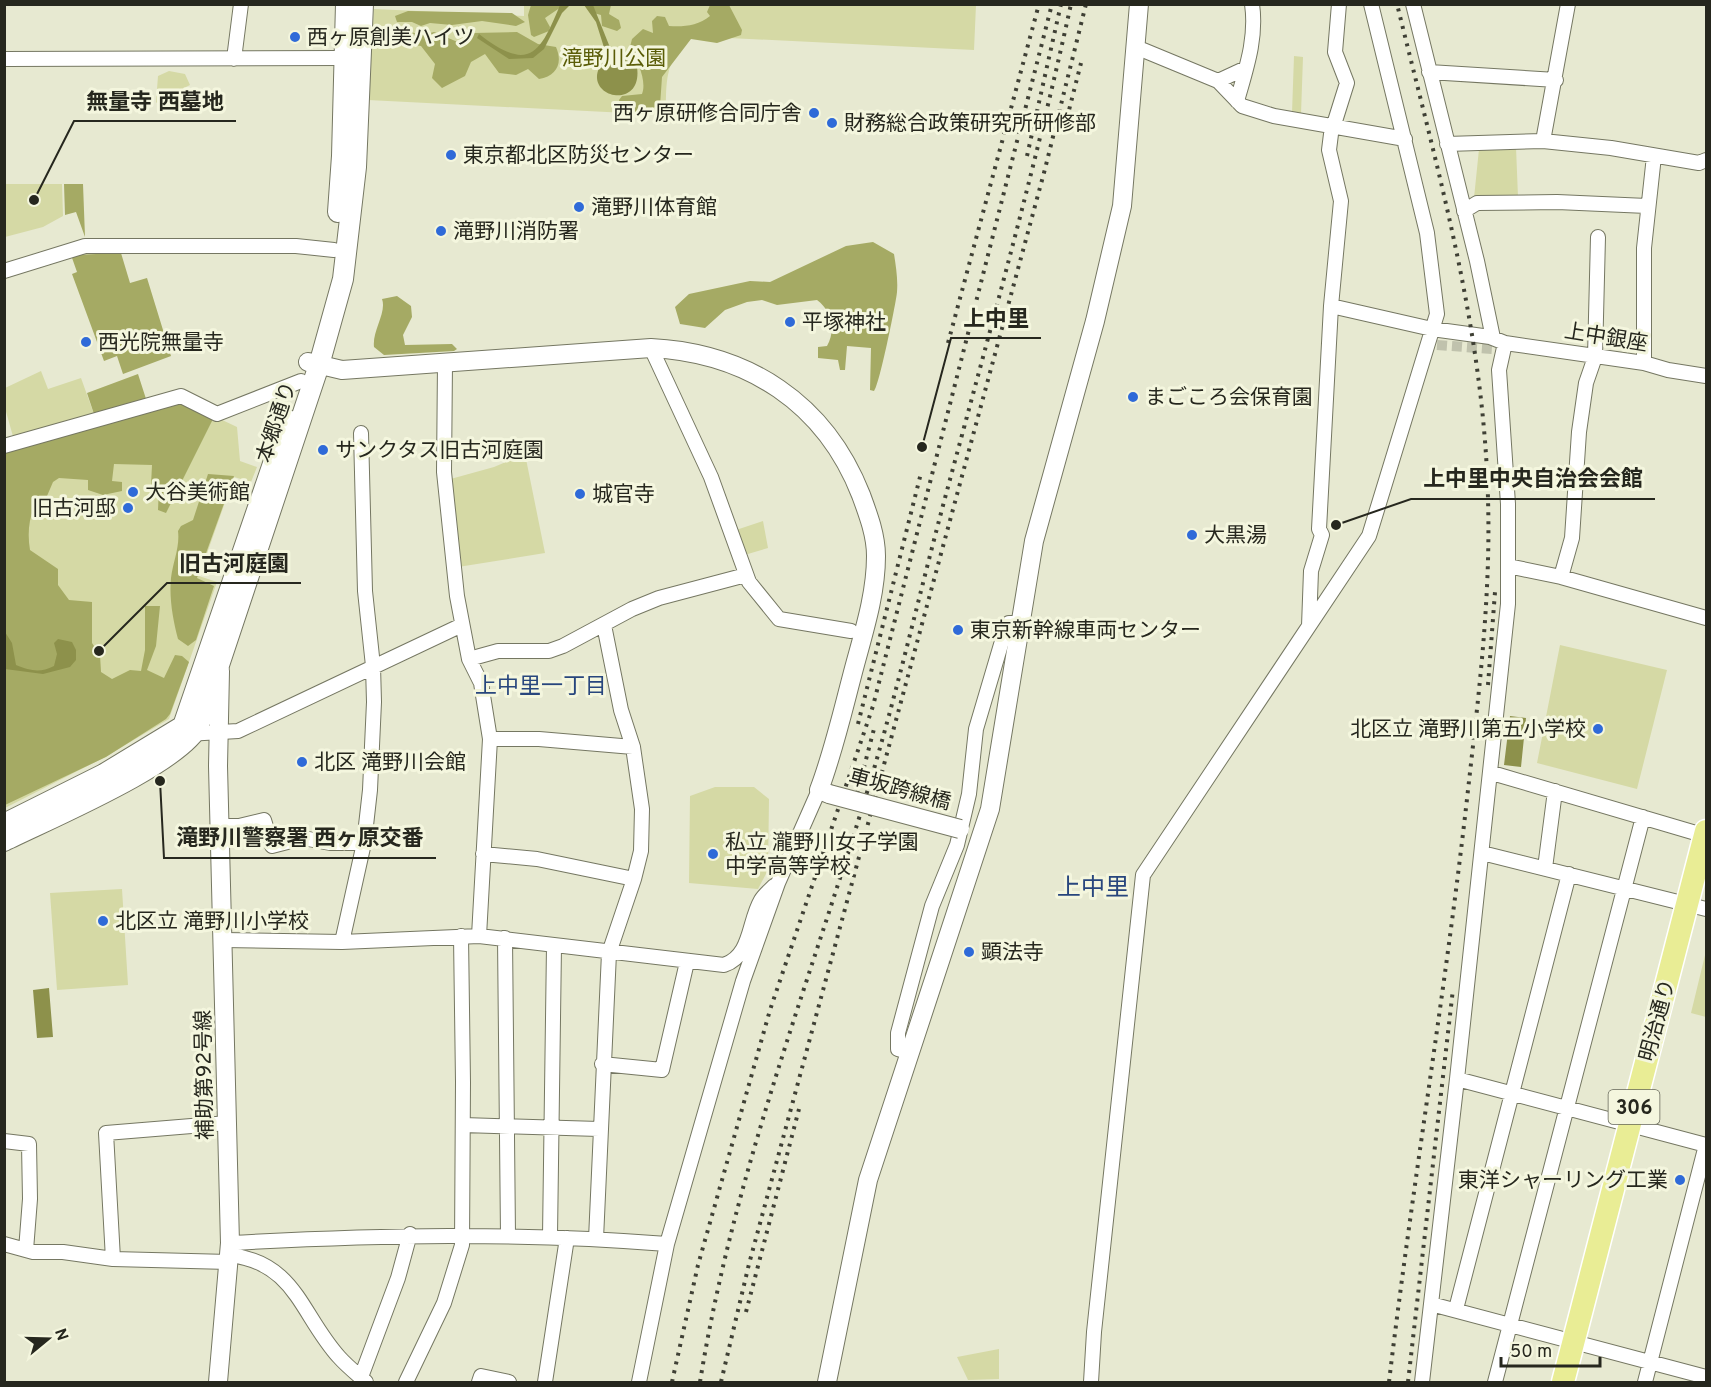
<svg xmlns="http://www.w3.org/2000/svg" width="1711" height="1387" font-family="Overpass,'Noto Sans JP',sans-serif">
<style>
.green{fill:#d5d9a5}
.forest{fill:#a5aa64}
.water{fill:#8d914b}
.lines{fill:none;stroke-linecap:round;stroke-linejoin:round}
.pedestrian-tunnel{stroke:#c0c2ad;stroke-width:10;stroke-dasharray:10 5;stroke-linecap:butt}
.minor-casing{stroke:#757762;stroke-width:16}
.tertiary-casing{stroke:#757762;stroke-width:20}
.secondary-casing{stroke:#757762;stroke-width:22}
.primary-casing{stroke:#fff;stroke-width:25}
.minor{stroke:#fff;stroke-width:14}
.tertiary{stroke:#fff;stroke-width:18}
.secondary{stroke:#fff;stroke-width:20}
.primary{stroke:#e9ed95;stroke-width:22}
.rail{stroke:#3f4035;stroke-width:4;stroke-dasharray:3 6;stroke-linecap:butt}
.tertiary-bridge-casing{stroke:#757762;stroke-width:20;stroke-linecap:butt}
.tertiary-bridge{stroke:#fff;stroke-width:18}
.poi-dot{fill:#2f6ad8;stroke:#f4f6de;stroke-width:2}
.labels{text-anchor:middle;stroke-width:6;stroke-linejoin:round;paint-order:stroke}
.shield{fill:#f4f6de;stroke:#646558;stroke-width:1.5}
.shield-label{font-size:20px;font-weight:bold;fill:#26271e}
.poi-label{font-size:21px;fill:#26271e;stroke:#f4f6de;text-anchor:start}
.park-label{font-size:21px;fill:#5a5c07;stroke:#f4f6de}
.street-label{font-size:21px;fill:#26271e;stroke:#f4f6de}
.neighbourhood-label{font-size:22px;fill:#28467d;stroke:#f4f6de}
.quarter-label{font-size:24px;fill:#28467d;stroke:#f4f6de}
.leader{fill:none;stroke:#26271e;stroke-width:2}
.callout-dot{fill:#26271e;stroke:#f4f6de;stroke-width:2}
.callout-label{font-size:22px;text-anchor:middle;font-weight:bold;fill:#26271e;stroke:#f4f6de;stroke-width:6;stroke-linejoin:round;paint-order:stroke}
</style>
<rect width="100%" height="100%" fill="#e7e9d1"/>
<path class="green" d="M524 4 976 5 974 50 689 36C665 63 666 81 666 115L368 100 374 9 524 16Z
M1294 56 1303 57 1301 114 1292 113Z
M169 71 185 74 190 85 186 87 182 97 185 104 183 107 165 112 156 102 158 76Z
M1516 147 1518 197 1474 198 1479 149Z
M5 184H62L63 216 43 227 5 237Z
M41 371 48 389 81 378 95 417 14 440 5 408V388Z
M180 400 237 427 240 461 257 467 251 482 234 477 199 576 217 582 169 719 105 757 5 808V451Z
M525 454 545 553 458 567 447 480 494 467Z
M763 521 768 548 741 556 733 531Z
M1560 645 1667 670 1637 789 1537 763Z
M715 787H754L769 799 768 870 758 889 689 883 690 796Z
M122 889 128 985 57 990 50 893Z
M1706 951V1017L1691 1013Z
M999 1349V1379L968 1380 957 1357Z"/>
<path class="forest" d="M586 4 611 5 609 14 619 20 621 28 617 31 602 26 601 15 590 12Z
M531 5H564L545 18 550 27 549 31 534 37 531 35 528 15Z
M710 5H729L742 30 741 35 717 43 691 39 662 77 660 106 627 114 621 108 619 100 622 96 642 94C647 82 638 59 629 51L632 39 643 29 653 33 652 21 657 16 665 17 669 26C683 27 698 26 710 16L707 12Z
M408 11 512 13 525 22 516 26 482 21 452 25 430 23 421 26 412 22H397L395 16Z
M395 28 422 35 434 32 460 43 473 33 517 32 538 44 556 47C563 63 557 76 539 79L528 69 516 75 499 73 485 54 471 62 465 76 442 88 432 78 435 64 421 46 414 45 407 35 393 37 387 33 386 29Z
M64 184H83L85 237 76 212 65 215Z
M873 242 894 254C896 267 898 279 897 292 896 303 879 387 874 391L870 390 871 348 847 346 845 370H840L838 360 818 358V347L827 346C836 330 832 311 817 300L777 305 762 300 747 302 725 310 705 328 680 324 675 307 689 294 750 281 770 282 846 246Z
M121 253 130 283 147 278 171 356 123 374 117 356 104 361 72 274 77 272 71 255Z
M397 296 411 306 412 317 403 335 405 345 452 344 457 349 454 351 384 355 374 347C372 331 387 312 382 299Z
M138 374 147 402 95 417 87 393Z
M180 401 213 419 166 513 158 510 159 486 151 485 152 465 114 464 112 481 122 482V491L103 495 88 490V480L59 478 53 482 47 496 38 499C29 515 27 532 30 550L58 569V585L69 600 92 602V643L100 655 101 672 112 679 130 670 141 671 145 650V606H160L156 646 147 670 164 678 175 655 182 656 189 662 170 714 166 719 106 757 5 805V449Z
M208 474 234 476 197 578 214 586 196 640 188 646 178 639C173 620 169 598 171 578 173 562 180 547 178 531L181 526 193 520Z"/>
<path class="water" d="M560 5H570L562 13 544 49 533 58 509 59 477 38 479 34C529 73 540 54 560 5Z
M584 5H593L613 55H623L637 67C644 116 571 94 607 57L596 22Z
M5 632 12 643 16 665C31 671 40 673 54 666L57 654 54 643 58 639 72 642 76 650V660L70 667 43 674 5 669Z
M1510 716 1526 718 1521 767 1504 765Z
M49 988 53 1037 37 1038 33 990Z"/>
<g class="lines">
<path class="pedestrian-tunnel" d="M1437 345 1492 349"/>
<defs>
<path id="minor" d="M1413 4 1477 261 1493 338
M1135 49 1143 50 1218 81 1242 106 1274 116 1405 139
M4 59 343 58
M234 59 241 4
M1429 72 1556 80
M1218 81 1246 68
M1237 101C1246 69 1257 38 1252 4
M1543 141 1568 4
M1447 144 1543 141 1611 148 1699 163 1706 160
M1464 211 1477 203 1557 202 1647 206
M4 271 85 246H296L334 250
M1331 306 1432 329 1490 337 1505 343 1644 363 1668 370 1706 376
M651 348 711 477 749 582 779 619 851 631
M445 363 444 472 457 596 469 659 481 683 490 739 479 936
M1644 363V248L1654 156
M4 446 181 396 217 414 301 381
M1508 566 1561 577 1706 618
M1561 577 1572 538 1579 432 1586 383 1595 357 1598 237
M1309 626 1311 571 1322 535 1319 529 1331 306 1341 201 1329 150 1331 134 1347 83 1335 52 1339 4
M469 659 498 651H549L563 646 632 609 659 598 746 575
M187 734 238 731 462 625
M490 739H539L633 747
M1492 773 1706 836
M220 826H239L264 820 272 846 303 838 330 843H364
M1482 853 1706 909
M483 854 537 859 634 879
M1545 868 1555 791
M505 938 508 1235
M223 940 342 942 479 936 724 965C752 955 748 922 761 900 764 895 770 890 774 886
M342 942 364 843 370 790 374 702 373 666 365 591 361 433
M908 1052 898 1049V1033L932 906 957 845 969 794 976 729 1005 631 1009 623H1022
M602 1064 662 1070 687 962
M1457 1079 1508 604V504L1499 370 1505 343
M463 1125 599 1129
M4 1141 29 1144 30 1199 26 1250
M1706 1145 1457 1079 1431 1304 1706 1377
M550 1236 554 946
M596 1239 609 953 634 879 641 851 642 809 633 747 621 710 604 625
M230 1243C378 1235 520 1232 667 1244
M4 1244 33 1252H63L113 1259 229 1262
M230 1255C296 1263 301 1315 339 1357 347 1366 357 1374 366 1382
M113 1259 106 1133 228 1123
M1456 1309 1569 874
M361 1377 398 1278 410 1234
M406 1382 444 1303 462 1245 463 1082 461 936
M479 1382 481 1376 509 1382
M545 1382 567 1238
M639 1382 667 1244 743 981 778 883 819 790
M1091 1382 1094 1332 1143 875 1369 536 1437 314 1427 233 1371 4
M1422 1382 1431 1304
M1495 1382 1643 817
M1645 1382 1706 1145"/>
<path id="tertiary" d="M308 362 342 370 651 348C748 353 825 403 861 495 868 514 876 535 876 556 876 597 862 637 852 676 842 714 833 753 819 790L829 794
M218 1382 230 1243 218 766 220 671
M827 1382 868 1180 990 809 1034 541 1095 321 1122 206 1139 4
M1705 1382 1706 1379"/>
<path id="secondary" d="M338 212 342 156 346 4
M4 824 104 774 183 726 288 420
M4 841C46 820 182 763 199 725L319 365 343 279 356 167 363 4"/>
<path id="primary" d="M1563 1382 1706 831"/>
</defs>
<use href="#minor" class="minor-casing"/>
<use href="#tertiary" class="tertiary-casing"/>
<use href="#secondary" class="secondary-casing"/>
<use href="#primary" class="primary-casing"/>
<use href="#minor" class="minor"/>
<use href="#tertiary" class="tertiary"/>
<use href="#secondary" class="secondary"/>
<use href="#primary" class="primary"/>
<path class="rail" d="M1067 118 1081 63
M1027 156 1061 4
M948 343 1039 4
M1488 685 1495 592
M858 724 921 473
M857 794 875 725
M746 1312 799 1109
M672 1382 698 1265 770 1010 873 706 1052 4
M700 1382C733 1177 808 987 868 789 897 693 919 595 945 498 989 334 1035 170 1071 4
M721 1382 749 1264 1045 169 1086 4
M1389 1382C1412 1188 1445 994 1467 799 1478 700 1491 600 1488 499 1484 330 1437 168 1397 4
M1408 1382 1453 989"/>
<defs>
<path id="tertiary-bridge" d="M829 794 960 829"/>
</defs>
<use href="#tertiary-bridge" class="tertiary-bridge-casing"/>
<use href="#tertiary-bridge" class="tertiary-bridge"/>
</g>
<g class="poi-dot">
<circle cx="295" cy="37" r="6"/>
<circle cx="814" cy="113" r="6"/>
<circle cx="832" cy="123" r="6"/>
<circle cx="451" cy="155" r="6"/>
<circle cx="579" cy="207" r="6"/>
<circle cx="441" cy="231" r="6"/>
<circle cx="790" cy="322" r="6"/>
<circle cx="86" cy="342" r="6"/>
<circle cx="1133" cy="397" r="6"/>
<circle cx="323" cy="450" r="6"/>
<circle cx="133" cy="492" r="6"/>
<circle cx="580" cy="494" r="6"/>
<circle cx="128" cy="508" r="6"/>
<circle cx="1192" cy="535" r="6"/>
<circle cx="958" cy="630" r="6"/>
<circle cx="1598" cy="729" r="6"/>
<circle cx="302" cy="762" r="6"/>
<circle cx="713" cy="854" r="6"/>
<circle cx="103" cy="921" r="6"/>
<circle cx="969" cy="952" r="6"/>
<circle cx="1680" cy="1180" r="6"/>
</g>
<g class="labels">
<rect class="shield" x="1608.5" y="1090" width="51" height="34" rx="4.5"/>
<g class="shield-label">
<text x="1634" y="1114">306</text>
</g>
<g class="poi-label">
<text x="307" y="44">西ヶ原創美ハイツ</text>
<text x="802" y="120" text-anchor="end">西ヶ原研修合同庁舎</text>
<text x="844" y="130">財務総合政策研究所研修部</text>
<text x="463" y="162">東京都北区防災センター</text>
<text x="591" y="214">滝野川体育館</text>
<text x="453" y="238">滝野川消防署</text>
<text x="802" y="329">平塚神社</text>
<text x="98" y="349">西光院無量寺</text>
<text x="1145" y="404">まごころ会保育園</text>
<text x="335" y="457">サンクタス旧古河庭園</text>
<text x="145" y="499">大谷美術館</text>
<text x="592" y="501">城官寺</text>
<text x="116" y="515" text-anchor="end">旧古河邸</text>
<text x="1204" y="542">大黒湯</text>
<text x="970" y="637">東京新幹線車両センター</text>
<text x="1586" y="736" text-anchor="end">北区立 滝野川第五小学校</text>
<text x="314" y="769">北区 滝野川会館</text>
<text x="725" y="849">私立 瀧野川女子学園<tspan x="725" dy="24">中学高等学校</tspan></text>
<text x="115" y="928">北区立 滝野川小学校</text>
<text x="981" y="959">顕法寺</text>
<text x="1668" y="1187" text-anchor="end">東洋シャーリング工業</text>
</g>
<g class="park-label">
<text x="614" y="65">滝野川公園</text>
</g>
<g class="street-label">
<text transform="translate(1606 337) rotate(9)" y="7">上中銀座</text>
<text transform="translate(276 422) rotate(-72)" y="7">本郷通り</text>
<text transform="translate(900 789) rotate(15)" y="7">車坂跨線橋</text>
<text transform="translate(1657 1020) rotate(-75)" y="7">明治通り</text>
<text transform="translate(204 1075) rotate(-91)" y="7">補助第92号線</text>
</g>
<g class="neighbourhood-label">
<text x="541" y="693">上中里一丁目</text>
</g>
<g class="quarter-label">
<text x="1093" y="895">上中里</text>
</g>
</g>
<path class="leader" d="M34 200L74 121H236M922 447L951 338H1041M1336 525L1411 499H1655M99 651L167 583H301M160 781L164 858H436"/>
<g class="callout-dot">
<circle cx="34" cy="200" r="6"/>
<circle cx="922" cy="447" r="6"/>
<circle cx="1336" cy="525" r="6"/>
<circle cx="99" cy="651" r="6"/>
<circle cx="160" cy="781" r="6"/>
</g>
<g class="callout-label">
<text x="155" y="109">無量寺 西墓地</text>
<text x="996" y="326">上中里</text>
<text x="1533" y="486">上中里中央自治会会館</text>
<text x="234" y="571">旧古河庭園</text>
<text x="300" y="845">滝野川警察署 西ヶ原交番</text>
</g>
<rect width="1711" height="1387" fill="none" stroke="#26271e" stroke-width="12"/>
<g transform="translate(48 1339) rotate(71)" stroke="#f4f6de" stroke-width="4.5" paint-order="stroke">
<path d="M0-4.5L10 22L0 15L-10 22Z" fill="#26271e"/>
<text y="-9" font-size="16" font-weight="bold" text-anchor="middle" fill="#26271e">N</text>
</g>
<path d="M1501 1357v9h99v-9" fill="none" stroke="#26271e" stroke-width="3"/>
<text x="1510" y="1357" font-size="18" fill="#26271e" stroke="#f4f6de" stroke-width="4.5" paint-order="stroke">50 m</text>
</svg>
